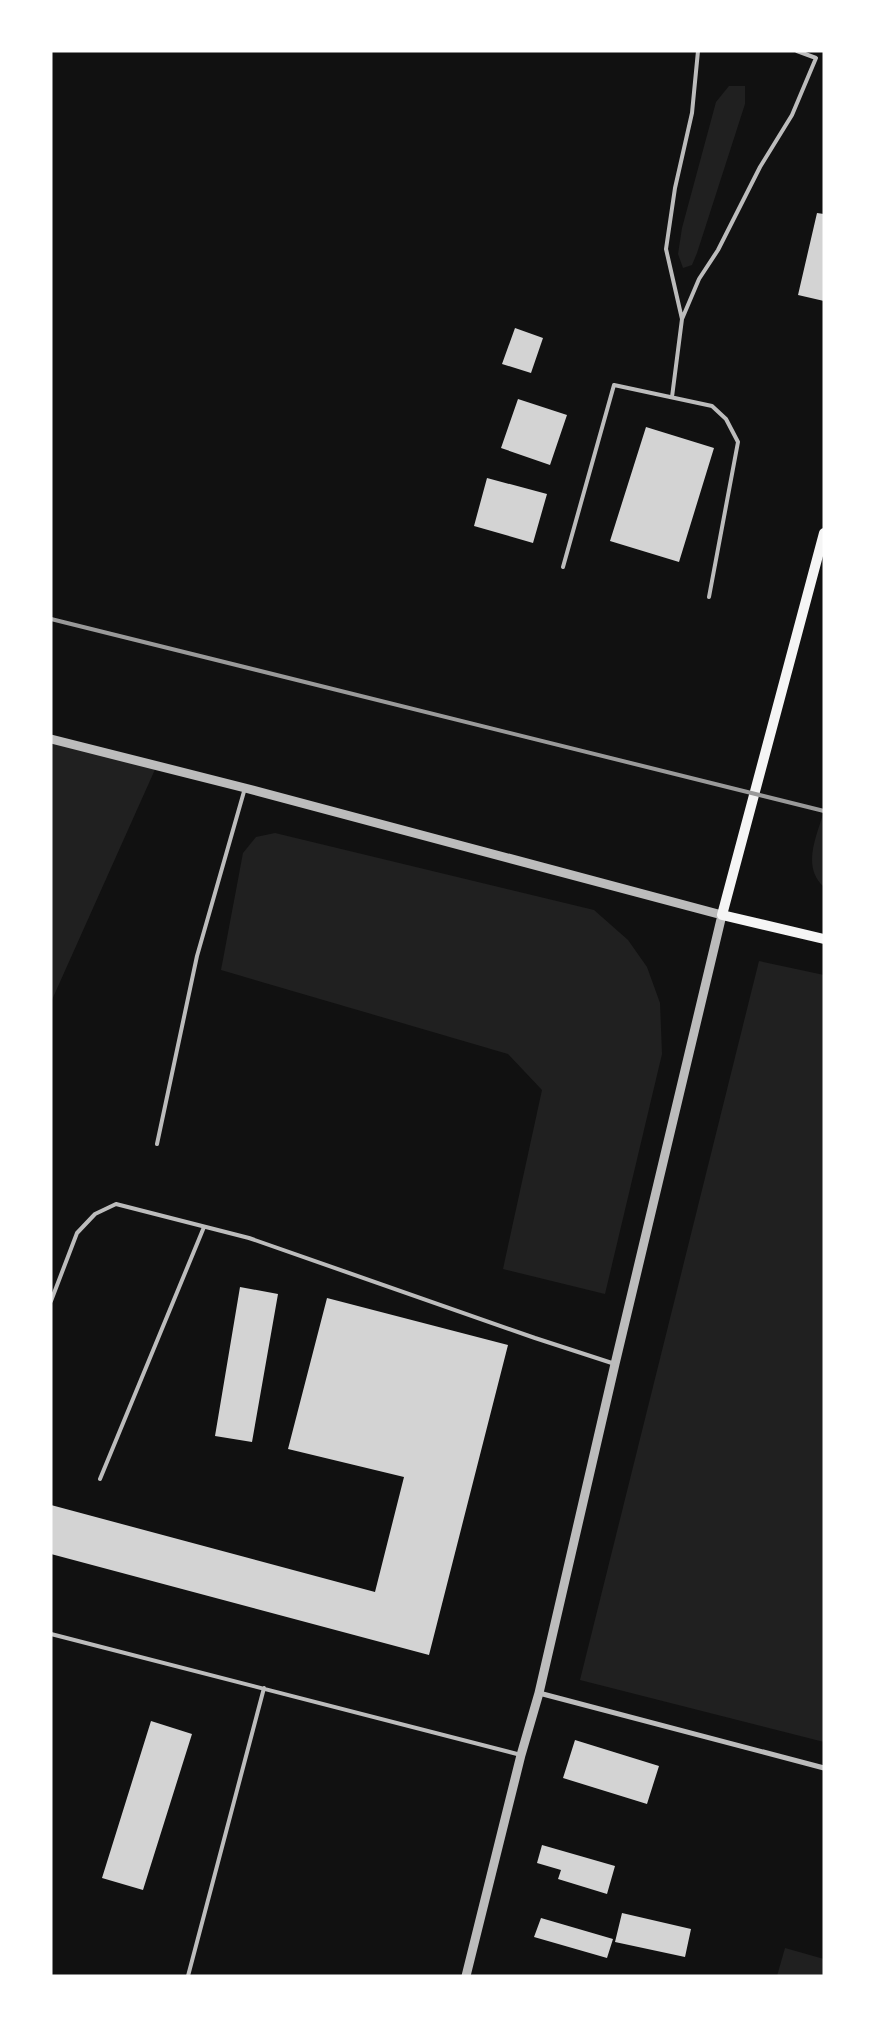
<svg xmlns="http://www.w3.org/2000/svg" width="875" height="2027" font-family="Poppins,sans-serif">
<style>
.green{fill:#202020}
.building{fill:#d3d3d3}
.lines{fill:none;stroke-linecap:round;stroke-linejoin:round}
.service{stroke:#bcbcbc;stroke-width:4}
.minor{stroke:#bcbcbc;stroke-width:5}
.tertiary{stroke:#bcbcbc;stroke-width:9}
.secondary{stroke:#f5f5f5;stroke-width:10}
.rail{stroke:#9a9a9a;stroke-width:4}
</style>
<rect width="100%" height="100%" fill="#111"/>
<path class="green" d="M729 86H745V104L697 253 692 265 683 268 678 254 682 228 716 102Z
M51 740 157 765 51 1002Z
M824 811V887C801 866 817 836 824 811Z
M275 833 594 910 628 940 647 967 660 1003 662 1054 605 1294 503 1269 542 1090 508 1054 221 970 243 853 256 837Z
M759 961 824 975V1742L580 1680Z
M785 1948 824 1959V1976H777Z"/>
<path class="building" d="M817 213 824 214V301L798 295Z
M515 328 543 338 531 373 502 364Z
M518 399 567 415 550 465 501 448Z
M646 427 714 448 679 562 610 541Z
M487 478 547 494 533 543 474 526Z
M240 1287 278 1294 252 1442 215 1436Z
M327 1298 508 1345 429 1655 51 1554V1505L375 1592 404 1477 288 1449Z
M151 1721 192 1734 143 1890 102 1878Z
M575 1740 659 1766 647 1804 563 1778Z
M542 1845 615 1866 607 1894 558 1879 561 1870 537 1863Z
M622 1913 691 1929 685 1957 615 1942Z
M541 1918 613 1939 607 1958 534 1937Z"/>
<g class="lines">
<path class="service" d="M682 319 666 249 675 188 692 113 698 51
M672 397 682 319 699 279 718 250 760 167 792 115 816 58 797 51
M563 567 614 385 712 406 726 419 738 442 709 597
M157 1144 197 956 245 788
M51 1301 77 1233 95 1214 116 1204 249 1238 535 1338 615 1364
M100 1479 204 1227
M51 1634 521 1755
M188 1976 264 1688"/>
<path class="minor" d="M539 1693 824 1768"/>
<path class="tertiary" d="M51 739 245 788 722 915 615 1364 539 1693 521 1755 466 1976"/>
<path class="secondary" d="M824 533 722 915 824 939"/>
<path class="rail" d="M51 619 824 811"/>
</g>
<rect width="875" height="2027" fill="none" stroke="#ffffff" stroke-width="105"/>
</svg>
